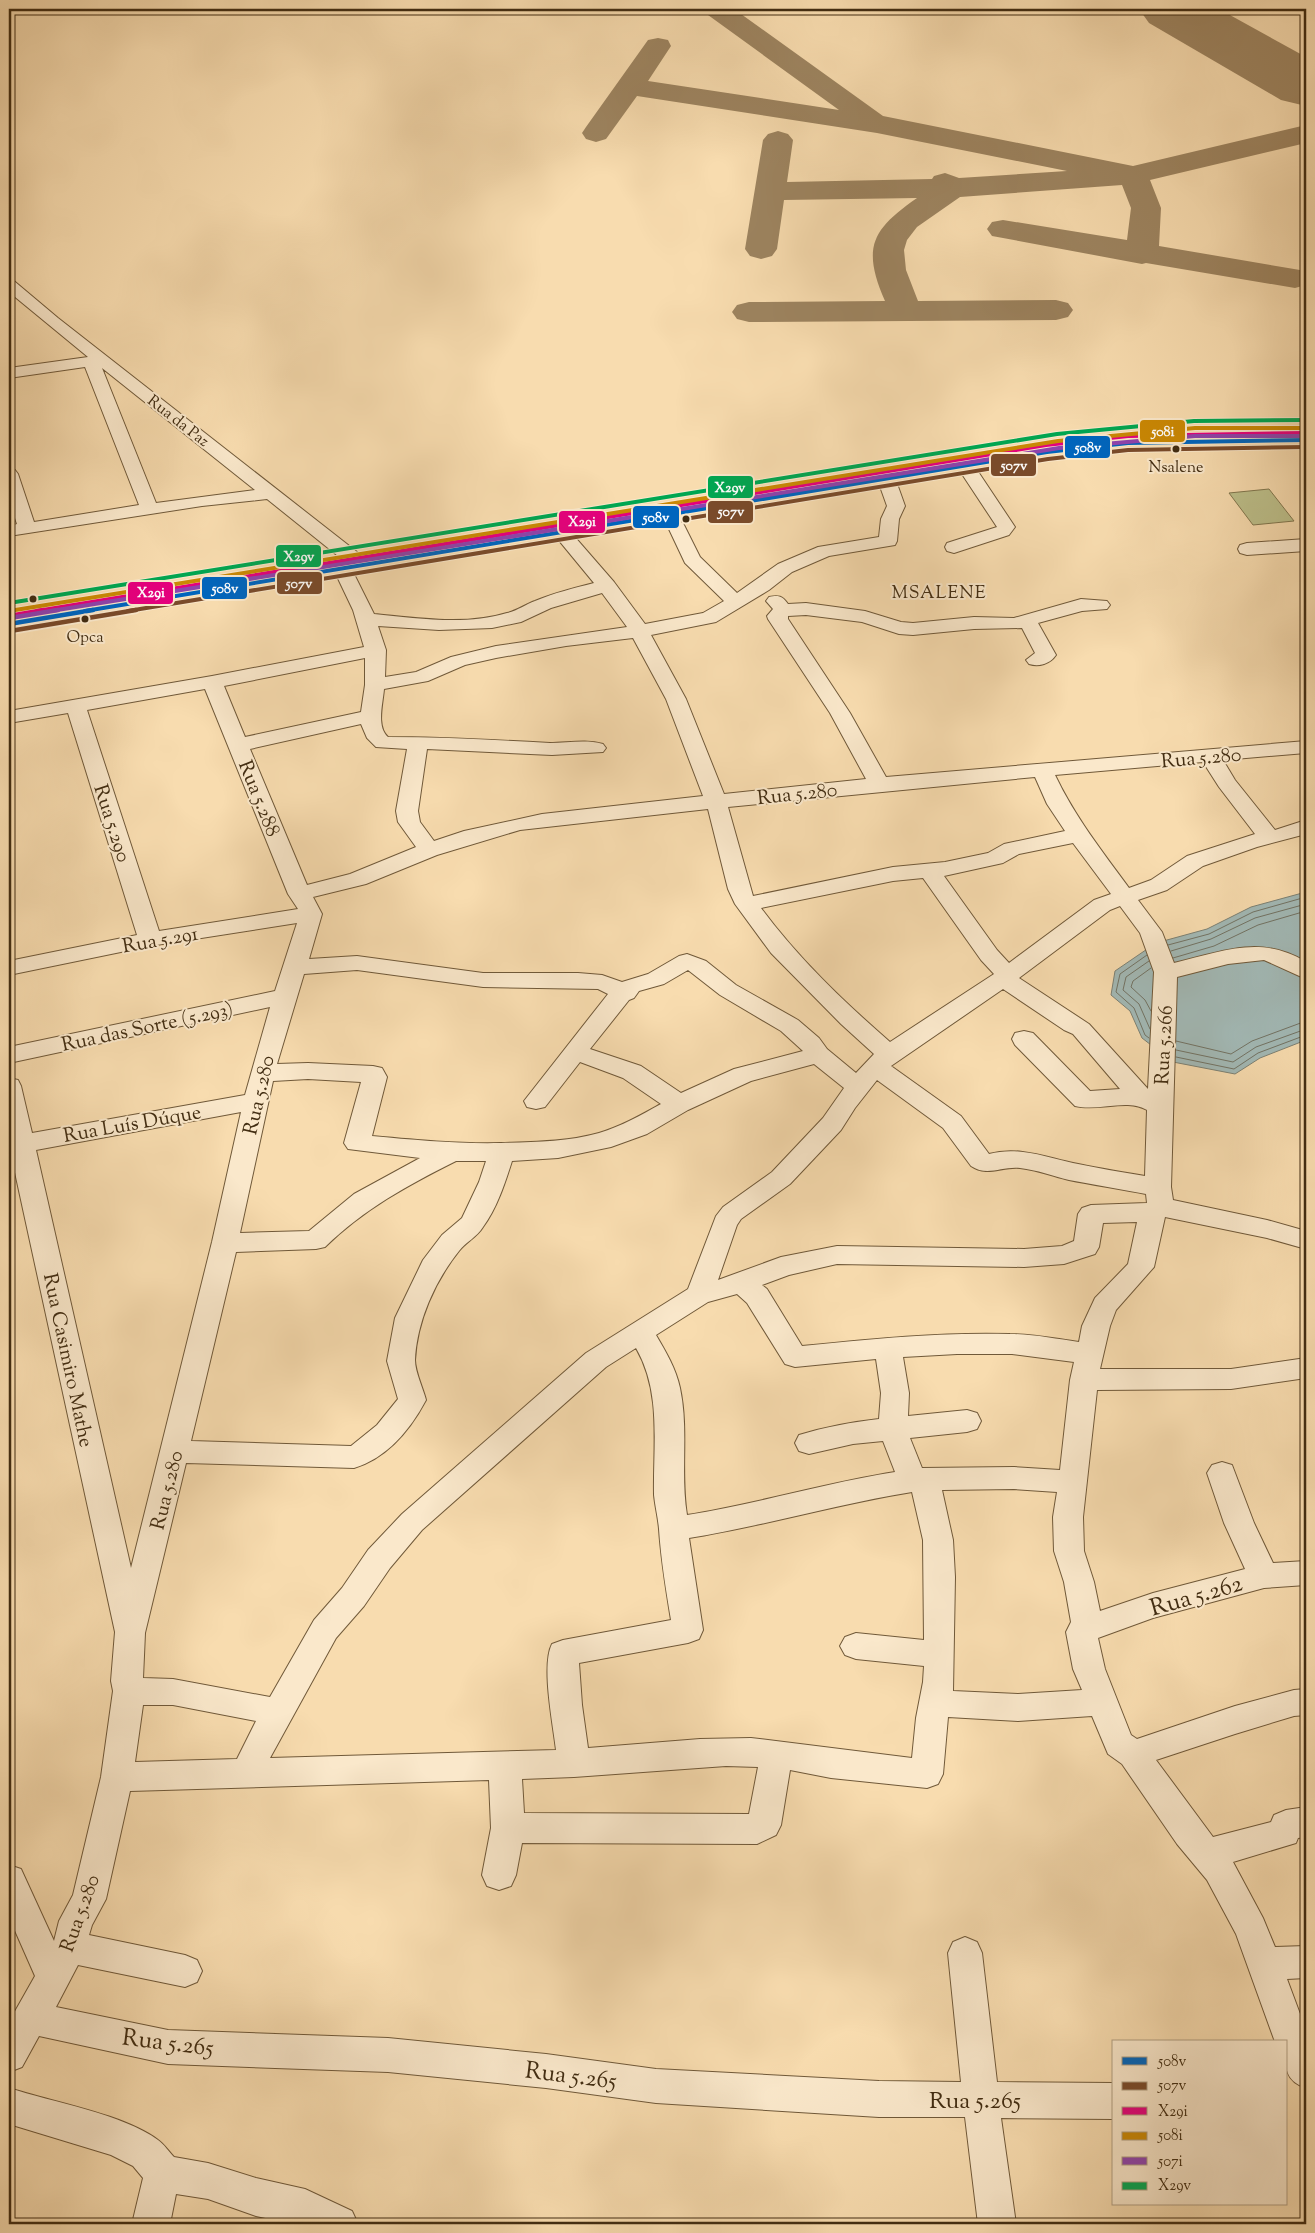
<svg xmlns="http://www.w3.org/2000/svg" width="1315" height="2233" font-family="'Sorts Mill Goudy',serif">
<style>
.green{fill:#bdc08b;stroke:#80764e}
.water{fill:#a2b9b6;stroke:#7c8174}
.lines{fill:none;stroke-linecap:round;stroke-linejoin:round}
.shore{stroke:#727364;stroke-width:1}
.taxiway{fill:#9d8460;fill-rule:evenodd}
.runway{fill:#9d8460;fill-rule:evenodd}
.minor-casing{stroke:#705939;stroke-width:2}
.highway-casing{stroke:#422d12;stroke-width:1}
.minor{fill:#fae8cb;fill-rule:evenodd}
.highway{fill:#f8dcaf;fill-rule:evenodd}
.bus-1-far1-casing{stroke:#fae8cb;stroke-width:6}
.bus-1-casing{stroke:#fae8cb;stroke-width:8}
.bus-2-far1-casing{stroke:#fae8cb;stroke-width:6}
.bus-2-casing{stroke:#fae8cb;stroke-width:8}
.bus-3-far1-casing{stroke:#fae8cb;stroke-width:6}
.bus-3-casing{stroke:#fae8cb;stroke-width:8}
.bus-4-far1-casing{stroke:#fae8cb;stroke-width:6}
.bus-4-casing{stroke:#fae8cb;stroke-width:8}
.bus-5-far1-casing{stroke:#fae8cb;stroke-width:6}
.bus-5-casing{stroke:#fae8cb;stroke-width:8}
.bus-6-casing{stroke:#fae8cb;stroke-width:6}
.bus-1-far1{stroke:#0065bd;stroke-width:4}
.bus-1{stroke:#0065bd;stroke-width:4.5}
.bus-2-far1{stroke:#7a4b2a;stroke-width:4}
.bus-2{stroke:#7a4b2a;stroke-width:4.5}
.bus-3-far1{stroke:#e5007d;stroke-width:4}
.bus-3{stroke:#e5007d;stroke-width:4.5}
.bus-4-far1{stroke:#ca8804;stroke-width:4}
.bus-4{stroke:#ca8804;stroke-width:4.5}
.bus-5-far1{stroke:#8e44ad;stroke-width:4}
.bus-5{stroke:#8e44ad;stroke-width:4.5}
.bus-6{stroke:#00a651;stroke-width:4}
.bus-dot{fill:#422d12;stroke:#fae8cb;stroke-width:2}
.labels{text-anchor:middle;stroke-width:4;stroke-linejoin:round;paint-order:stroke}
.far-street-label{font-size:16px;fill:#422d12;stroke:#fae8cb}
.far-bus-label{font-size:16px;fill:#422d12;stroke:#fae8cb}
.far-neighbourhood-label{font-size:18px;letter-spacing:1px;fill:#422d12;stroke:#fae8cb}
.street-label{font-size:20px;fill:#422d12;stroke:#fae8cb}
.near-street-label{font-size:24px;fill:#422d12;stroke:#fae8cb}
.line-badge{stroke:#fae8cb;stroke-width:2}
.badge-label{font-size:14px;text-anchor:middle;font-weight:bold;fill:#fff}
</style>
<rect width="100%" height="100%" fill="#f8dcaf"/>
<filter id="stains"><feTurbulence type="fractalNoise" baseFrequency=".004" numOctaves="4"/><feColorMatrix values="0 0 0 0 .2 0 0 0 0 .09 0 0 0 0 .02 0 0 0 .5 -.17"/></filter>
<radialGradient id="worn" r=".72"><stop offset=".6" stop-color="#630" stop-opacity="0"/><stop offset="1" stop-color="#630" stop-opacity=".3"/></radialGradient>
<path class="green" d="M1269 489 1294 521 1253 525 1229 493Z"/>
<path class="water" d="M1306 892V1040L1260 1058 1235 1074 1173 1062 1142 1038 1130 1011 1111 995 1115 971 1156 943 1207 929 1251 907Z"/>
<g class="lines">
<path class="shore" d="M1168 945 1209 934 1253 912 1306 897
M1171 951 1211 939 1255 918 1306 904
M1147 955 1120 974 1116 992 1134 1008 1145 1035 1149 1038
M1173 958 1214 946 1258 925 1306 911
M1149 961 1126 977 1123 990 1139 1004 1150 1029
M1151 968 1133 981 1131 987 1145 1000 1151 1011
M1176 1041 1231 1054 1252 1041 1306 1021
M1176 1050 1233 1062 1256 1047 1306 1029
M1176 1057 1234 1069 1258 1053 1306 1035"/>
<path class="taxiway" d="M704 9H734L883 116 1133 166 1306 125V143L1150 180 1161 208 1159 246 1306 271V285L1295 288 1146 263 1142 264 1003 238 992 236 987 229 992 222 1003 220 1127 240 1131 208 1122 185 960 197 917 227 907 240 904 250 906 270 918 301 1056 300 1068 303 1073 310 1068 317 1056 320 749 322 737 319 732 312 737 305 749 302 885 301C862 248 871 230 917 198L784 200 777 249 772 256 761 259 750 256 745 249 763 140 768 134 778 131 788 134 793 140 787 182 932 179 934 176 945 173 959 178 1067 171 877 133 637 96 606 139 596 142 586 139 582 133 586 127 648 40 658 38 668 40 671 46 648 81 839 110 708 15Z"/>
<path class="runway" d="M1139 9H1219L1306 57V106L1281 100 1149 23Z"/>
<defs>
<path id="minor" d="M9 279 14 281 58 318 357 552 359 556 357 560 350 562 343 560 267 499 202 506 9 536V526L17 524 9 500V469L15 470 18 474 34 522 139 505 85 367 9 378V368L88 357 9 292ZM102 368 255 490 156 503Z
M965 460 971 461 1015 527 1009 535 954 553 947 551 945 547 947 543 997 527 956 465 959 461Z
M886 473 892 474 895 478 905 506 899 519 897 541 895 545 829 556 792 572 769 590 716 622 651 635 686 699 724 794 866 779 830 713 768 619 767 616 773 609 766 601 769 597C779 595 782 596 788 604L806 603 865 611 901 622 913 623 974 617 1014 618 1081 599 1107 601 1110 605 1107 609 1082 611 1038 623 1056 655C1050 664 1039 667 1029 664L1026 660 1035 653 1022 628 974 629 913 635 899 634 862 622 806 615 788 616V619L850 713 886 777 1306 741V753L1223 760 1235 780 1275 830 1306 820V834L1257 847 1203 866 1167 890 1138 900 1162 932 1174 963C1221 952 1261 934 1306 962V979L1264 960 1228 964 1177 977 1171 1187 1173 1200 1267 1220 1306 1231V1249L1267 1238 1165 1217 1154 1267 1116 1310 1110 1326 1100 1369H1231L1306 1358V1378L1231 1389 1097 1390 1083 1517 1084 1551 1094 1582 1100 1611 1153 1593 1245 1569 1224 1523 1207 1473 1212 1465 1222 1462 1232 1465 1254 1523 1273 1563 1306 1561V1585L1264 1588 1153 1618 1098 1638 1105 1669 1131 1735 1137 1739 1235 1706 1294 1690 1306 1689V1715L1294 1716 1235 1734 1156 1760 1213 1837 1271 1822 1274 1815 1286 1810 1306 1807V1837L1298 1838 1296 1843 1233 1862 1263 1918 1275 1947 1306 1946V1978L1287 1979 1306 2030V2088C1282 2080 1286 2064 1286 2042H1275L1236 1934 1207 1880 1177 1844 1122 1764 1108 1754 1092 1716 1018 1721 948 1717 943 1774 938 1784 927 1788 831 1778 790 1770 781 1825 776 1835 757 1844 522 1843 516 1875 511 1886 499 1890 487 1886 482 1875 491 1828 489 1780 130 1791 106 1899 92 1925 89 1935 185 1955 197 1960 202 1971 197 1982 185 1987 78 1965 56 2007 168 2030 388 2038 546 2054 656 2069 879 2081 961 2082 948 1953 953 1942 965 1937 977 1942 982 1953 997 2082 1114 2083V2119L1001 2118 1016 2224H978L965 2117H879L656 2103 546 2088 388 2072 168 2064 39 2036 22 2067 9 2072V2022L35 1976 9 1917V1865L21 1869 54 1941 59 1921 73 1895 101 1777 113 1691 111 1681 115 1632 11 1154 9 1155V1078L18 1080 21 1086 32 1133 245 1095 270 1007 9 1063V1047L275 991 297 923 150 946 9 975V961L137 935 68 713 9 723V711L212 676 364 647 353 610 333 568 335 564 342 562 349 564 374 614C416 618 465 626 507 613 517 611 526 604 535 601 554 593 574 588 594 583L552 532 555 528 561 526 567 528 614 582 645 624 703 613 724 601 685 563 668 527 671 523 677 522 683 523 700 557 737 593 778 564 818 547 879 537 881 519 887 506 877 478 880 474ZM602 593 627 627 496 646 451 657 416 672 385 677 386 650 378 626 439 630 492 628 521 622 551 608ZM633 638 666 699 703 796 542 814 464 831 434 841 420 822 418 811 427 749 552 755 603 752 606 748 603 744C586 739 567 743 550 743 496 740 442 737 388 737 376 727 383 703 384 689L428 681 465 665 496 658 566 646ZM365 658V685L361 712 245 737 224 686ZM205 689 288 894 298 909 159 931 87 710ZM361 724 367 738 376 747 407 749 396 811 398 822 416 847 350 874 307 885 250 749ZM1203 762 1219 787 1255 834 1187 856 1151 880 1129 888C1102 851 1075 817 1055 775ZM1035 777 1047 804 1065 831 1004 844 988 853 945 862 893 867 753 896 728 807ZM708 809 728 889 735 904 771 953 841 1024 874 1054 856 1073 827 1049 819 1038 798 1020 736 985 706 961 687 954 679 956 648 974 622 982 602 975 578 973H483L357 956 309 959 322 914 313 897 366 884 437 855 520 830ZM1073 843 1111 894 1094 900 1009 963 997 950 944 876 1003 863 1019 854ZM923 878 981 960 994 974 890 1042C843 1001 798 958 761 908L893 881ZM1120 906 1140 933 1154 972 1148 1089 1089 1024 1019 978 1110 910ZM357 970 483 987 598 989 608 994 524 1101 527 1107 536 1109 545 1107 580 1062 623 1078 661 1104C641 1115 622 1126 599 1133 567 1142 534 1142 501 1143 458 1144 415 1140 372 1136L387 1077 382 1068 373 1066 308 1063 277 1064 304 974ZM688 970 720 995 781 1031 803 1051 734 1069 681 1093 641 1066 590 1049 629 1000 634 998 639 991 664 984ZM1003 989 1064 1030 1073 1034 1120 1089 1090 1091 1033 1033 1024 1031 1015 1033 1012 1039 1015 1045 1075 1106C1099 1112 1126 1098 1147 1110L1145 1176C1121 1172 1097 1168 1073 1163 1045 1157 1018 1146 989 1154L961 1116 891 1066ZM814 1064 844 1088 823 1118 772 1172 723 1207 716 1216 688 1289 586 1353 402 1514 368 1550 342 1588 314 1620 270 1697 173 1679 143 1678 145 1633 186 1463 354 1468C387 1458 410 1430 426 1400 423 1388 415 1372 415 1360 417 1321 435 1281 459 1251 466 1242 477 1237 483 1227 497 1208 505 1183 512 1161L558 1158 611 1147 647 1134 688 1110 751 1081ZM308 1079 361 1082 344 1143 348 1149 420 1158 354 1194 309 1231 240 1233 273 1081ZM877 1080 943 1128 971 1166C987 1177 1002 1166 1020 1168 1037 1170 1053 1176 1069 1180 1095 1185 1120 1189 1146 1194L1147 1203 1091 1205 1082 1208 1078 1214 1074 1241 1062 1246 1024 1249 837 1246 781 1257 718 1280 737 1225 741 1219 790 1184 841 1130 855 1108ZM241 1112 212 1242 131 1568 36 1150ZM456 1161H486L479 1182 462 1218 442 1235 423 1260 395 1318 387 1361 398 1399 377 1425 351 1446 191 1441 236 1252 316 1249 325 1247C364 1209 408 1185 456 1161ZM1137 1222 1128 1264 1095 1298 1082 1326 1079 1342C1056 1339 1033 1334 1010 1334 940 1332 871 1339 802 1346L767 1289 762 1285 789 1275 837 1264 1024 1267 1064 1264 1095 1254 1099 1247 1103 1223ZM737 1294 747 1303 785 1364 795 1367 876 1359 881 1393 879 1419C852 1422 825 1427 799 1435L795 1443 799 1451 809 1454 853 1444 883 1441 895 1472C825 1483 757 1504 687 1515 680 1473 689 1430 680 1388 676 1369 666 1352 656 1335L708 1302ZM636 1348C662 1393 653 1445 654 1495 655 1506 658 1517 659 1529 661 1560 666 1590 671 1620L563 1640 552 1644C541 1665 553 1724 556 1750L270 1758 336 1638 364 1606 390 1568 422 1530 606 1367ZM957 1354H1012L1074 1362 1070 1380 1060 1470 1014 1467 922 1468 910 1438 967 1432 977 1429 981 1421 977 1413 967 1410 908 1416 909 1393 903 1357ZM1014 1489 1057 1492 1053 1517 1054 1551 1064 1582 1071 1622 1066 1632 1073 1669 1082 1690 1018 1694 953 1691 955 1577 953 1540 942 1490ZM912 1492 923 1540 924 1640 856 1633 845 1637 840 1646 845 1655 856 1659 924 1666 923 1682 916 1718 912 1758 751 1738 700 1739 588 1748 582 1705 579 1663 688 1643 699 1639 703 1630 689 1538C764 1526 837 1504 912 1492ZM143 1705H173L256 1721 237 1759 135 1762ZM726 1766 758 1767 749 1814 524 1813 522 1779 574 1777Z
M1306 539V551L1247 555 1240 553 1238 549 1240 545 1247 543Z
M9 2088C52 2102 123 2114 158 2140 164 2144 169 2152 174 2157L208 2163 256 2178 305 2189 352 2211 358 2224H294L256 2216 208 2199 176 2194 170 2224H132L143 2178 133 2166 111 2155 9 2124Z"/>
<path id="highway" d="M1306 434V446L1128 449 1047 458 9 630V618L1047 446 1128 437Z"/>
</defs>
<use href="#minor" class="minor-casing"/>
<use href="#highway" class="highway-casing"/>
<use href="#minor" class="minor"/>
<use href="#highway" class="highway"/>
<defs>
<path id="bus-1-far1" d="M85 611 1047 452 1128 443 1306 440"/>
<path id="bus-1" d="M9 624 93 610"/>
<path id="bus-2-far1" d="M128 611 1048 459 1128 450 1306 447"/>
<path id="bus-2" d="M10 631 136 610"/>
<path id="bus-3-far1" d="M37 611 1046 445 1128 436 1306 433"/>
<path id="bus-3" d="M9 616 44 610"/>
<path id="bus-4-far1" d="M9 611 1058 441 1195 428H1306"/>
<path id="bus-4" d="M9 611 14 610"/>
<path id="bus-5-far1" d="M51 611 1059 448 1195 436H1306"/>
<path id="bus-5" d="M10 618 58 610"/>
<path id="bus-6" d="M9 603 1057 434 1194 421 1306 420"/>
</defs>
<use href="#bus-1-far1" class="bus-1-far1-casing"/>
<use href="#bus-1" class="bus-1-casing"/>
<use href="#bus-2-far1" class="bus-2-far1-casing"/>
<use href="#bus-2" class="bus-2-casing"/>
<use href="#bus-3-far1" class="bus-3-far1-casing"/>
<use href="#bus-3" class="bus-3-casing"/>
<use href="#bus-4-far1" class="bus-4-far1-casing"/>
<use href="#bus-4" class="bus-4-casing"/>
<use href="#bus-5-far1" class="bus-5-far1-casing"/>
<use href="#bus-5" class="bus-5-casing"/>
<use href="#bus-6" class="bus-6-casing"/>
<use href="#bus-1-far1" class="bus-1-far1"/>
<use href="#bus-1" class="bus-1"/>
<use href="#bus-2-far1" class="bus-2-far1"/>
<use href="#bus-2" class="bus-2"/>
<use href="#bus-3-far1" class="bus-3-far1"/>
<use href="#bus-3" class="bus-3"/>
<use href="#bus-4-far1" class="bus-4-far1"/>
<use href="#bus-4" class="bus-4"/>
<use href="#bus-5-far1" class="bus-5-far1"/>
<use href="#bus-5" class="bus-5"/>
<use href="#bus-6" class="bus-6"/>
</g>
<g class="bus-dot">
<circle cx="1176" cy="449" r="4.5"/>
<circle cx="686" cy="519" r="4.5"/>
<circle cx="33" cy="599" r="4.5"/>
<circle cx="85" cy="619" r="4.5"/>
</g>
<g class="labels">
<g class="far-street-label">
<text transform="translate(179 420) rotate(38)" y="6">Rua da Paz</text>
</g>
<g class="far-bus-label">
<text x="1176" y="472">Nsalene</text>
<text x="85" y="642">Opca</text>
</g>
<g class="far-neighbourhood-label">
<text x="939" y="598">MSALENE</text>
</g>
<g class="street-label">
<text transform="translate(1201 757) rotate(-5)" y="7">Rua 5.280</text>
<text transform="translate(797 793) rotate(-6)" y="7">Rua 5.280</text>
<text transform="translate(260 798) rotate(68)" y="7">Rua 5.288</text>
<text transform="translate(113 823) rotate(72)" y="7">Rua 5.290</text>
<text transform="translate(160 939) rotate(-10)" y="7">Rua 5.291</text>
<text transform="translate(147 1026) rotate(-12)" y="7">Rua das Sorte (5.293)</text>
<text transform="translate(1163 1045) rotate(-87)" y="7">Rua 5.266</text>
<text transform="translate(258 1095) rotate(-77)" y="7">Rua 5.280</text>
<text transform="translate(132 1123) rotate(-10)" y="7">Rua Luís Dúque</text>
<text transform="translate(69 1360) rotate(78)" y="7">Rua Casimiro Mathe</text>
<text transform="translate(166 1490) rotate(-76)" y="7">Rua 5.280</text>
<text transform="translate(79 1913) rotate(-70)" y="7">Rua 5.280</text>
</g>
<g class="near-street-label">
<text transform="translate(1196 1595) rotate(-16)" y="8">Rua 5.262</text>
<text transform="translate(168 2042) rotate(7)" y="8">Rua 5.265</text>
<text transform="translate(571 2075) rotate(7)" y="8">Rua 5.265</text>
<text x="975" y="2108">Rua 5.265</text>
</g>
</g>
<g class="line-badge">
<rect x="1139" y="419" width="47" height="24" rx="5" fill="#ca8804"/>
<rect x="1064" y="435" width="47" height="24" rx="5" fill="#0065bd"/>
<rect x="990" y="453" width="47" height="24" rx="5" fill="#7a4b2a"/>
<rect x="707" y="475" width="47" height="24" rx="5" fill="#00a651"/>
<rect x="707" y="500" width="47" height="24" rx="5" fill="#7a4b2a"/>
<rect x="632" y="505" width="48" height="24" rx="5" fill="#0065bd"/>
<rect x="558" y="510" width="48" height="24" rx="5" fill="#e5007d"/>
<rect x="275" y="544" width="47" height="24" rx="5" fill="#00a651"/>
<rect x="276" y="571" width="47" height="24" rx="5" fill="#7a4b2a"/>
<rect x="201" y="576" width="47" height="24" rx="5" fill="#0065bd"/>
<rect x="127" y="581" width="47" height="24" rx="5" fill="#e5007d"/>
</g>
<g class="badge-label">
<text x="1163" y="436">508i</text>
<text x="1088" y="452">508v</text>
<text x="1014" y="470">507v</text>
<text x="730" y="492">X29v</text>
<text x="731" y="516">507v</text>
<text x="656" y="522">508v</text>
<text x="582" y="526">X29i</text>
<text x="299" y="561">X29v</text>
<text x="299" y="588">507v</text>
<text x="225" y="593">508v</text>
<text x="151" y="597">X29i</text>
</g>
<rect width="1315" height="2233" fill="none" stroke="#f8dcaf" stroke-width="30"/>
<rect x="10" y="10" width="1295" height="2213" fill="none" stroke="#422d12" stroke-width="2.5"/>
<rect x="15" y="15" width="1285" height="2203" fill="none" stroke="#422d12"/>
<rect x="1112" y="2040" width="175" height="165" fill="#fae8cb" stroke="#b09d81"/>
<rect x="1122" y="2057" width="25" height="8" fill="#0065bd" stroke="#b09d81"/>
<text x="1158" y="2066" font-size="15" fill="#422d12">508v</text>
<rect x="1122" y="2082" width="25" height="8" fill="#7a4b2a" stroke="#b09d81"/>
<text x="1158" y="2090" font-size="15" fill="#422d12">507v</text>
<rect x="1122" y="2107" width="25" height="8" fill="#e5007d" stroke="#b09d81"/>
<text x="1158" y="2116" font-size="15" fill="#422d12">X29i</text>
<rect x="1122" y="2132" width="25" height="8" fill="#ca8804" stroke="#b09d81"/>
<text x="1158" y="2140" font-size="15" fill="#422d12">508i</text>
<rect x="1122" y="2157" width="25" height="8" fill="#8e44ad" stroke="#b09d81"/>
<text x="1158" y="2166" font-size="15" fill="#422d12">507i</text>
<rect x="1122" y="2182" width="25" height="8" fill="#00a651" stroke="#b09d81"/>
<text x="1158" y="2190" font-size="15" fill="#422d12">X29v</text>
<rect width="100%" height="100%" filter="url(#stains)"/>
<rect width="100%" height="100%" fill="url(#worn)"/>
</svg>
